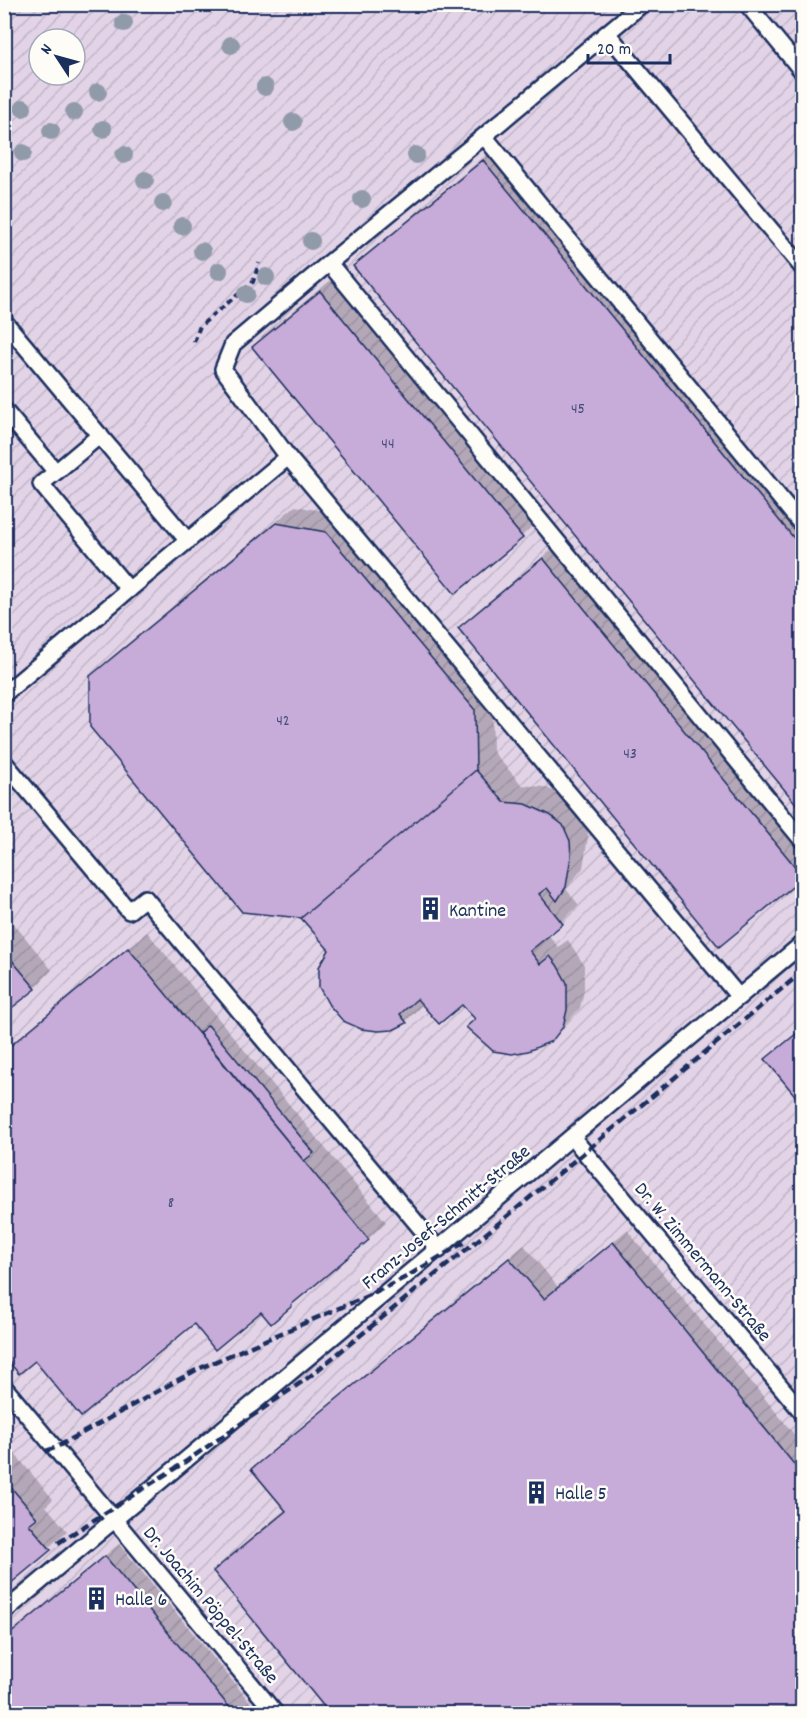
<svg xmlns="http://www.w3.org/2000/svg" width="807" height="1718" font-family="Dekko,sans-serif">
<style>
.industrial{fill:url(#industrial-furrows);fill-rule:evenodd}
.shadow{fill:#0003}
.building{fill:#c7abd8;stroke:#1b2f5e;stroke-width:1.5}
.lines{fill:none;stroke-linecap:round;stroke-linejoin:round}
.lane-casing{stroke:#1b2f5e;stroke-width:20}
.path{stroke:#1b2f5e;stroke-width:4;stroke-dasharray:6 4.5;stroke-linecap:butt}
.lane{stroke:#fdfcf7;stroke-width:15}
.rail{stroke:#1b2f5e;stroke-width:4.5;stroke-dasharray:9 4.5;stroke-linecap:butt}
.tree{fill:#919aa9}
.labels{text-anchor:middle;stroke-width:5;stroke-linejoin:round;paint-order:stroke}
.number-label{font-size:16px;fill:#464e7c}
.poi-label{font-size:20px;fill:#1b2f5e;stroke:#fdfcf7;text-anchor:start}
.street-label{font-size:20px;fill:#1b2f5e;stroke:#fdfcf7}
</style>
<defs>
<pattern id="industrial-furrows" width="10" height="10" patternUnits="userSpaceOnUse" patternTransform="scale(1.5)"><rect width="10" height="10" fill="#e2d3e7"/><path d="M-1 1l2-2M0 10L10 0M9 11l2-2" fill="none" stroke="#c1b5c9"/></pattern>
</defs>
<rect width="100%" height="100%" fill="#ede4ee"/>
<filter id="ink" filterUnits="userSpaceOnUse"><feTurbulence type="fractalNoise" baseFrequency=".0167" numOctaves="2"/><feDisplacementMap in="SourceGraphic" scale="12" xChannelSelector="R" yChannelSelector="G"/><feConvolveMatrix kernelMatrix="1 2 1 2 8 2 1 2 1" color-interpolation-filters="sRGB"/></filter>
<g filter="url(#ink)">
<path class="industrial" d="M5 5H802V1713H5ZM39 39H75V75H39Z"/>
<path class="shadow" d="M501 143 802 509V808L355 266 373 249Z
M338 274 540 519 522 536 456 591 254 347 272 329Z
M295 506 344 515 492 692 493 752 522 785 544 787 556 792 580 808 587 822 588 837 583 868 566 889 579 905 548 934 558 947 568 940 584 965V991L580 1008 551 1039 477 1019 462 1003 423 1004 406 1021 393 1028 331 949 91 677 109 659Z
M561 542 802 837V877L720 945 460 628 477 611Z
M4 912 52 970 35 988 4 1012Z
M147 932 386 1222 368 1239 271 1322 261 1310 194 1322 35 1359 4 1354V1050Z
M802 1028V1101L768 1059Z
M627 1230 802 1444V1714H332L215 1571 228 1557 286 1509 254 1469 267 1456 524 1245 558 1287Z
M4 1441 53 1499 46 1506 67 1531 4 1587Z
M119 1544 260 1714H4V1638Z"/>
<path class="building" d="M483 160 802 548V811L353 266Z
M320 291 523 538 455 594 252 347Z
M276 523 326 532 475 710 476 770 301 918 242 912 90 727V676Z
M543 558 802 875V879L719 947 458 628Z
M476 770 504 802 526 804 550 815 563 825 570 841 571 856 566 887 557 901 547 888 539 894 563 924 530 951 540 964 550 956 557 965 567 983V1010L563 1027 552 1041 528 1051 512 1054 493 1051 466 1027 475 1019 462 1005 439 1024 417 999 400 1014 407 1023 393 1030 378 1031 361 1029 343 1021 329 1005 319 987V967L329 950 301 918Z
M128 948 369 1240 291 1305 292 1306 271 1324 261 1312 215 1350 194 1324 81 1417 35 1361 19 1374 4 1356V1051Z
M4 951 36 989 4 1014Z
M208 1025 314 1153 304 1161 199 1033Z
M802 1029V1104L765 1059Z
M613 1242 802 1474V1714H330L213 1571 286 1511 251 1469 509 1258 544 1299Z
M4 1479 37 1518 29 1524 51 1550 4 1589Z
M105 1556 235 1714H4V1639Z"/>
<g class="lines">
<defs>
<path id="lane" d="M747 4 802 71
M607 33 642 4
M484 136 607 33 802 267
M4 321 188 541
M4 410 56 472 100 435
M288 457 223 369 233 344 329 263
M56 472 41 484 129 590
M802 525 484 136 329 263 802 840
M4 694 288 457 739 997
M4 762 129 911 145 898 439 1250
M572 1137 802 1412
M4 1387 276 1714
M4 1612 802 944"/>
</defs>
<use href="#lane" class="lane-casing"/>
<path class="path" d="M194 342 200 326 253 282 259 263"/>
<use href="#lane" class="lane"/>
<path class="rail" d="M46 1451 55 1448 198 1369 372 1294 406 1277 465 1242
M58 1543 185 1462 309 1377 504 1219 802 972"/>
</g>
<g class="tree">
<circle cx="124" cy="23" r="9"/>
<circle cx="231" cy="45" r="9"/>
<circle cx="265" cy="87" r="9"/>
<circle cx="98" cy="92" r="9"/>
<circle cx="23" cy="108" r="9"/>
<circle cx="74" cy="112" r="9"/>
<circle cx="293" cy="122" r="9"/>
<circle cx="103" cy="129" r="9"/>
<circle cx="51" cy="131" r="9"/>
<circle cx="23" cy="153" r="9"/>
<circle cx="124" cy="155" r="9"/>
<circle cx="416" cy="155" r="9"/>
<circle cx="145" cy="180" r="9"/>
<circle cx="362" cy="199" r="9"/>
<circle cx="163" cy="203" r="9"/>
<circle cx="182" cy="226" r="9"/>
<circle cx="311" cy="241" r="9"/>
<circle cx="202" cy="251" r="9"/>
<circle cx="219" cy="271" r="9"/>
<circle cx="266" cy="277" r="9"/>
<circle cx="246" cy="294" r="9"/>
</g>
</g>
<defs>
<symbol id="building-bare" viewBox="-9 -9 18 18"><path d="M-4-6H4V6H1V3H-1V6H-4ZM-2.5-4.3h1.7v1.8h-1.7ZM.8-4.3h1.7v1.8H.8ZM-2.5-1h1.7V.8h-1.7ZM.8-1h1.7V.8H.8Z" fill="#1b2f5e" stroke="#fdfcf7" stroke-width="2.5" paint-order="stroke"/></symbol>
</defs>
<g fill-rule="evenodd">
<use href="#building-bare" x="414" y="892" width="33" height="33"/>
<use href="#building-bare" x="520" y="1476" width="33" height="33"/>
<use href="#building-bare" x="80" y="1582" width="33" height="33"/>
</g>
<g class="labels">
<g class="number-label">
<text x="578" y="413">45</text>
<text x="388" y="448">44</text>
<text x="283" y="725">42</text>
<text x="630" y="758">43</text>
<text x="171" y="1207">8</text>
</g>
<g class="poi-label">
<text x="449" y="916">Kantine</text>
<text x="555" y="1499">Halle 5</text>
<text x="115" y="1605">Halle 6</text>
</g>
<g class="street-label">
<text transform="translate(445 1216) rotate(-40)" y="7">Franz-Josef-Schmitt-Straße</text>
<text transform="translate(704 1261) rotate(50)" y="7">Dr. W. Zimmermann-Straße</text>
<text transform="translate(212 1604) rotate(50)" y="7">Dr. Joachim Pöppel-Straße</text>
</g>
</g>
<rect width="807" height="1718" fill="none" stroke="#fdfcf7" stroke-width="24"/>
<rect x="12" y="12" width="783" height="1694" fill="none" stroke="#1b2f5e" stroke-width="2" filter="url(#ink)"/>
<g transform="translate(57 57) rotate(306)"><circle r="28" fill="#fdfcf7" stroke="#a3aaba" stroke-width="1.5"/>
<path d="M0-4.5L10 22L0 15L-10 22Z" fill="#1b2f5e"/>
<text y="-9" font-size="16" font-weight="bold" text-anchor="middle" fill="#1b2f5e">N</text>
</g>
<path d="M588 54v9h82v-9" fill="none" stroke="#1b2f5e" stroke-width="3"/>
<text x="597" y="54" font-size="18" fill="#1b2f5e" stroke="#fdfcf7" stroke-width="4.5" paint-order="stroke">20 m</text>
</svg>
